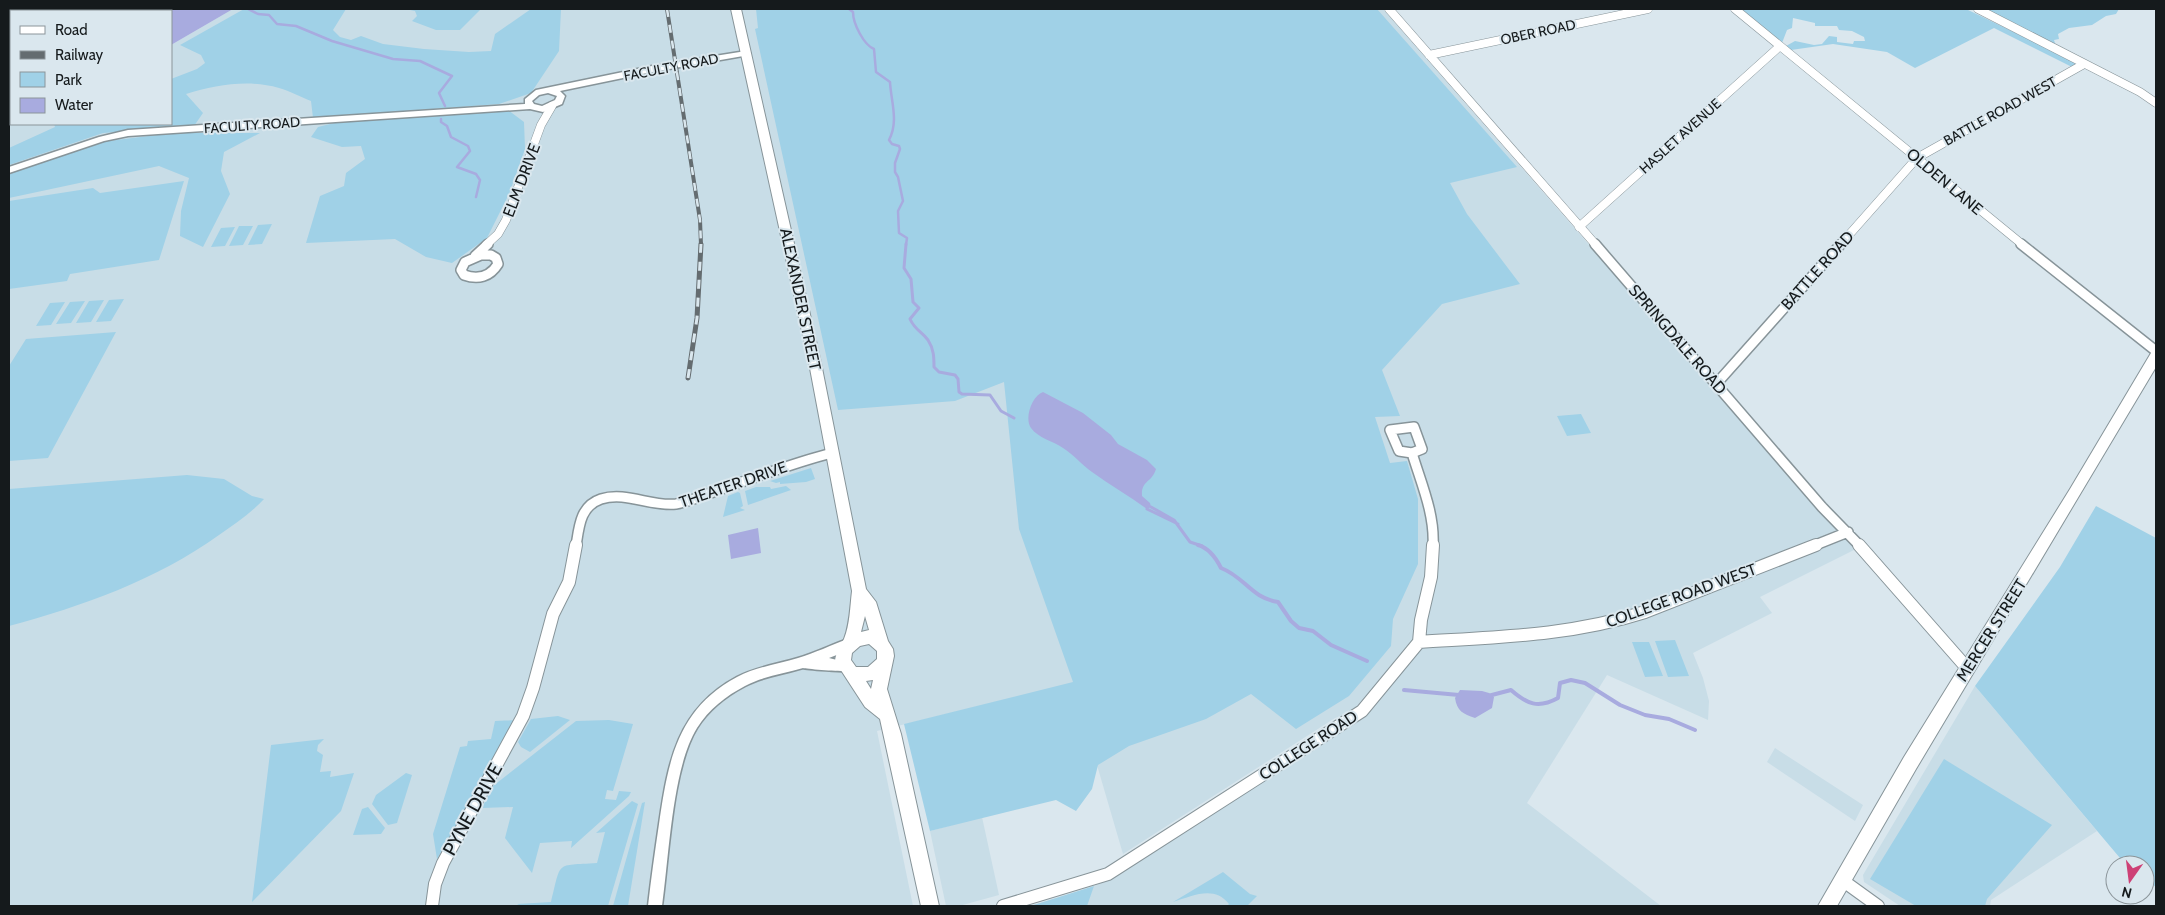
<svg xmlns="http://www.w3.org/2000/svg" width="2165" height="915" font-family="Cabin,sans-serif">
<style>
.built{fill:#c8dde7}
.green{fill:#a0d1e7}
.water{fill:#a8abdf}
.lines{fill:none;stroke-linecap:round;stroke-linejoin:round}
.stream-far2{stroke:#a8abdf;stroke-width:2.5}
.stream-far1{stroke:#a8abdf;stroke-width:3}
.stream{stroke:#a8abdf;stroke-width:4}
.minor-far2-casing{stroke:#879499;stroke-width:9}
.minor-far1-casing{stroke:#879499;stroke-width:12}
.minor-casing{stroke:#879499;stroke-width:14}
.tertiary-casing{stroke:#879499;stroke-width:3}
.secondary-casing{stroke:#879499;stroke-width:2}
.minor-far2{stroke:#fff;stroke-width:8}
.minor-far1{stroke:#fff;stroke-width:9}
.minor{stroke:#fff;stroke-width:12}
.tertiary{fill:#fff;fill-rule:evenodd}
.secondary{fill:#fff;fill-rule:evenodd}
.rail-far1-casing{stroke:#646c70;stroke-width:4}
.rail-casing{stroke:#646c70;stroke-width:5}
.rail-far1{stroke:#dae7ee;stroke-width:2.5;stroke-dasharray:8;stroke-linecap:butt}
.rail{stroke:#dae7ee;stroke-width:3;stroke-dasharray:9;stroke-linecap:butt}
.labels{text-anchor:middle;stroke-width:4;stroke-linejoin:round;paint-order:stroke}
.far-street-label{font-size:14px;fill:#151a1c;stroke:#dae7ee}
.street-label{font-size:16px;fill:#151a1c;stroke:#dae7ee}
.near-street-label{font-size:19px;fill:#151a1c;stroke:#dae7ee}
</style>
<rect width="100%" height="100%" fill="#dae7ee"/>
<path class="built" d="M233 9H1383L1708 381 1860 547 1760 597 1772 613 1693 653 1703 678 1709 701 1708 720 1607 675 1527 803 1661 906H1029L1090 888 1115 877 1362 716 1357 711 1335 718 1123 854 1073 683 877 731 913 906H9V111L11 110V124H171V45Z
M1975 686 2097 831 1991 900 1990 906H1900L1864 882 1863 875Z
M1775 748 1863 805 1855 821 1767 762Z
M982 817 999 895 959 906H946L930 831Z"/>
<path class="green" d="M244 9H346L333 30 340 37 351 40 361 36 383 44 424 49 469 52 491 51 495 34 531 9H561L559 51 531 93 499 104 313 118 311 101C301 97 290 91 279 88 248 79 216 85 186 94L203 113 194 126 103 133 9 165V148L55 127 54 124H171V79L197 69 205 63 201 55 180 45Z
M405 9H481L460 30H436L412 21 417 16 415 11Z
M756 9H1377L1517 167 1450 183 1467 214 1520 284 1442 304 1382 370 1400 416 1375 417 1390 463 1407 461 1418 499V564L1393 619 1391 646 1349 696 1296 729 1251 694 1206 719 1129 746 1098 765 1092 789 1076 811 1056 800 930 831 904 724 1073 682 1019 529 1004 382 955 401 838 410 755 29 758 28Z
M1740 9H1966L2074 61 2077 64 2072 67 1994 28 1915 68 1887 52 1833 44 1791 50 1786 46 1795 41 1814 45 1822 44 1829 36 1837 37V42L1853 44 1854 41H1865L1864 37 1852 31 1839 30 1837 26H1815V23L1793 18 1792 28 1787 30 1782 43Z
M1982 9H2119L2116 14 2106 16 2092 25 2069 28 2058 34 2059 39 2054 40 2055 43 2052 45Z
M508 110 524 122 525 149 509 194 487 238 452 263 426 257 395 239 306 243 320 196 344 186 346 173 365 159 361 146 342 147 311 137 318 127 342 121Z
M173 133H260L224 152 221 171 230 194 203 247 180 236 181 211 189 178 159 166 9 198V173L100 142Z
M184 181 159 260 70 274 67 281 9 289V201L93 188 100 193Z
M272 224 262 244 248 245 258 225Z
M239 226H253L243 245 229 246Z
M235 227 225 246 211 247 221 228Z
M124 299 111 321 96 322 109 300Z
M104 300 91 322 76 323 89 301Z
M85 301 71 323 56 324 70 302Z
M65 302 51 325 36 326 50 303Z
M116 332 48 458 9 461V366L26 339Z
M1581 414 1591 433 1567 436 1557 416Z
M811 468 815 479 806 482 780 484V482L776 483 770 481Z
M187 475 224 479 252 496 264 499C251 513 235 524 219 535 156 580 83 606 9 626V489Z
M786 486 791 490 748 505 745 491 756 487H770L771 489Z
M738 492 740 493 743 506 740 508 745 510 723 517 728 496Z
M2096 506 2156 538V887L2145 879V865L2125 864 1975 686 2060 567Z
M1675 640 1689 676 1668 677 1655 641Z
M1649 642 1663 676 1645 677 1632 642Z
M558 716 570 720 530 752 521 747 518 742 531 719Z
M516 720 437 859 433 834 460 747 467 746 468 741 491 739 495 721Z
M609 720 633 724 613 791 607 790 605 799 616 800 619 791 631 792 629 796 571 848 572 841 540 843 532 873 505 838 513 807 482 808 493 786 576 721Z
M324 739 318 745 317 751 323 755 320 772 331 771 330 777 354 773 341 811 252 902 271 745Z
M1944 759 2052 825 1987 899 1985 906H1916L1870 879Z
M406 773 412 775 397 823 388 825 372 804 376 795Z
M632 801 638 804 608 906H521L517 904 551 902C562 860 554 866 597 863L605 832 596 833Z
M645 802 628 906H613L642 803Z
M368 807 385 828 381 834 353 835 362 809Z
M1223 872 1250 894 1257 896 1247 906H1227L1229 904C1214 885 1193 896 1173 902Z
M1094 886 1087 906H1031Z"/>
<path class="water" d="M118 9H233L171 45V11H112Z
M1043 392 1083 413 1111 435 1118 444 1147 460 1156 469C1152 483 1141 480 1142 496L1150 503 1151 507 1147 509C1129 496 1110 485 1092 472 1082 465 1074 455 1063 448 1053 441 1038 438 1031 428 1024 418 1032 396 1043 392Z
M758 528 761 553 731 559 728 535Z
M1460 690 1482 691 1489 693 1494 697 1492 708 1475 718C1463 714 1457 711 1455 698Z"/>
<g class="lines">
<path class="stream-far2" d="M248 9 258 14 269 15 277 24 296 26 332 41 393 59 420 61 452 76 439 93 445 106
M849 9 853 12C853 24 864 45 874 49L876 72 890 82C891 102 899 121 889 140L892 144 899 146 900 149 895 163V172L898 177 903 201 898 211 899 233 907 238 906 245
M441 119V122L447 126 451 137 468 146 470 151 457 167 476 174 480 180 476 197"/>
<path class="stream-far1" d="M906 244 904 268 911 279 913 302 919 308 910 319C915 330 922 332 928 340 934 349 934 358 934 367L939 372 955 375 958 379 959 392 962 394 990 395 1001 411 1014 418
M1151 507 1174 520 1190 542 1202 546
M1147 509 1178 524"/>
<path class="stream" d="M1198 545C1209 548 1216 558 1221 568 1245 577 1251 598 1278 602L1291 621 1299 628 1313 631 1331 645 1367 661
M1404 690 1459 695
M1488 696 1511 690C1527 704 1538 709 1558 698L1560 683 1571 680 1585 683 1620 705 1645 715 1669 719 1695 730"/>
<defs>
<path id="minor-far2" d="M1389 9 1596 245
M1735 9 2023 245
M1978 9 2140 92 2156 103
M1429 55 1648 9
M1579 227 1780 46
M486 245 498 234 506 220 541 125 552 106
M1840 245 1917 158 2084 64"/>
<path id="minor-far1" d="M1595 244 1822 507 1860 546
M2021 244 2156 351
M481 255H491L496 258 498 264C490 277 478 280 464 275L461 270 465 262Z
M475 256 488 244
M1717 383 1841 244
M1414 427 1422 449 1412 453 1399 451 1390 430Z
M1412 453C1421 483 1435 514 1433 546
M576 546C579 527 580 506 601 499 626 491 651 507 676 504 689 502 704 495 716 491 755 478 792 463 832 453
M1813 546 1848 532"/>
<path id="minor" d="M1859 545 1967 668
M1419 642C1497 637 1570 636 1645 612L1816 545
M1842 880 1878 906
M432 906 435 884 443 863 523 716 533 688 553 614 569 582 576 545
M1003 906 1108 874 1362 711 1419 642 1421 620 1431 577 1433 545"/>
<path id="tertiary" d="M746 51 750 53 749 55 652 72 560 91 565 96 562 104 543 112 530 109 128 136 104 141 9 173V167L99 137 128 130 525 104V99L536 90 652 66ZM548 93 557 96 555 100 542 106 534 104 532 101 539 95Z
M848 639 852 641 854 645 852 649 829 658 849 663 850 667 849 671C846 672 806 669 803 668 784 674 763 676 745 686 726 696 709 709 697 728 672 768 669 858 662 906H648C651 879 655 851 659 824 668 762 677 709 737 677 756 667 778 664 798 658 815 653 831 645 848 639Z"/>
<path id="secondary" d="M731 9H741L821 363 866 589 876 602 888 641 893 649 894 656 887 689 901 734 939 906H921L880 719 865 707 835 661C836 652 840 647 844 639 850 624 850 607 852 591L809 363ZM865 616 869 630 861 632ZM869 644 877 651V659L868 667H856L851 660 852 653 860 646ZM873 680 871 689 866 681Z
M2156 351V367L1916 769 1837 906H1818L1904 757 2070 489 2151 353Z"/>
</defs>
<use href="#minor-far2" class="minor-far2-casing"/>
<use href="#minor-far1" class="minor-far1-casing"/>
<use href="#minor" class="minor-casing"/>
<use href="#tertiary" class="tertiary-casing"/>
<use href="#secondary" class="secondary-casing"/>
<use href="#minor-far2" class="minor-far2"/>
<use href="#minor-far1" class="minor-far1"/>
<use href="#minor" class="minor"/>
<use href="#tertiary" class="tertiary"/>
<use href="#secondary" class="secondary"/>
<defs>
<path id="rail-far1" d="M667 9 700 220 701 245"/>
<path id="rail" d="M688 378 697 318 701 244"/>
</defs>
<use href="#rail-far1" class="rail-far1-casing"/>
<use href="#rail" class="rail-casing"/>
<use href="#rail-far1" class="rail-far1"/>
<use href="#rail" class="rail"/>
</g>
<g class="labels">
<g class="far-street-label">
<text transform="translate(1538 32) rotate(-12)" y="5">OBER ROAD</text>
<text transform="translate(671 67) rotate(-11)" y="5">FACULTY ROAD</text>
<text transform="translate(2000 111) rotate(-29)" y="5">BATTLE ROAD WEST</text>
<text transform="translate(252 125) rotate(-4)" y="5">FACULTY ROAD</text>
<text transform="translate(1680 136) rotate(-42)" y="5">HASLET AVENUE</text>
</g>
<g class="street-label">
<text transform="translate(521 180) rotate(-69)" y="6">ELM DRIVE</text>
<text transform="translate(1945 181) rotate(40)" y="6">OLDEN LANE</text>
<text transform="translate(1817 270) rotate(-48)" y="6">BATTLE ROAD</text>
<text transform="translate(801 299) rotate(78)" y="6">ALEXANDER STREET</text>
<text transform="translate(1678 339) rotate(49)" y="6">SPRINGDALE ROAD</text>
<text transform="translate(733 484) rotate(-19)" y="6">THEATER DRIVE</text>
<text transform="translate(1681 595) rotate(-20)" y="6">COLLEGE ROAD WEST</text>
<text transform="translate(1991 630) rotate(-58)" y="6">MERCER STREET</text>
<text transform="translate(1308 745) rotate(-33)" y="6">COLLEGE ROAD</text>
</g>
<g class="near-street-label">
<text transform="translate(472 809) rotate(-61)" y="7">PYNE DRIVE</text>
</g>
</g>
<rect width="2165" height="915" fill="none" stroke="#151a1c" stroke-width="20"/>
<rect x="10" y="10" width="162" height="115" fill="#dae7ee" stroke="#8b959a"/>
<rect x="20" y="26" width="25" height="8" fill="#ffffff" stroke="#8b959a"/>
<text x="55" y="35" font-size="15" fill="#151a1c">Road</text>
<rect x="20" y="51" width="25" height="8" fill="#646c70" stroke="#8b959a"/>
<text x="55" y="60" font-size="15" fill="#151a1c">Railway</text>
<rect x="20" y="72" width="25" height="15" fill="#a0d1e7" stroke="#8b959a"/>
<text x="55" y="85" font-size="15" fill="#151a1c">Park</text>
<rect x="20" y="98" width="25" height="15" fill="#a8abdf" stroke="#8b959a"/>
<text x="55" y="110" font-size="15" fill="#151a1c">Water</text>
<g transform="translate(2130 880) rotate(194)"><circle r="24" fill="#dae7ee" stroke="#8b959a"/>
<path d="M0-4L9 19L0 12L-9 19Z" fill="#cd4176"/>
<text y="-8" font-size="14" font-weight="bold" text-anchor="middle" fill="#151a1c">N</text>
</g>
</svg>
